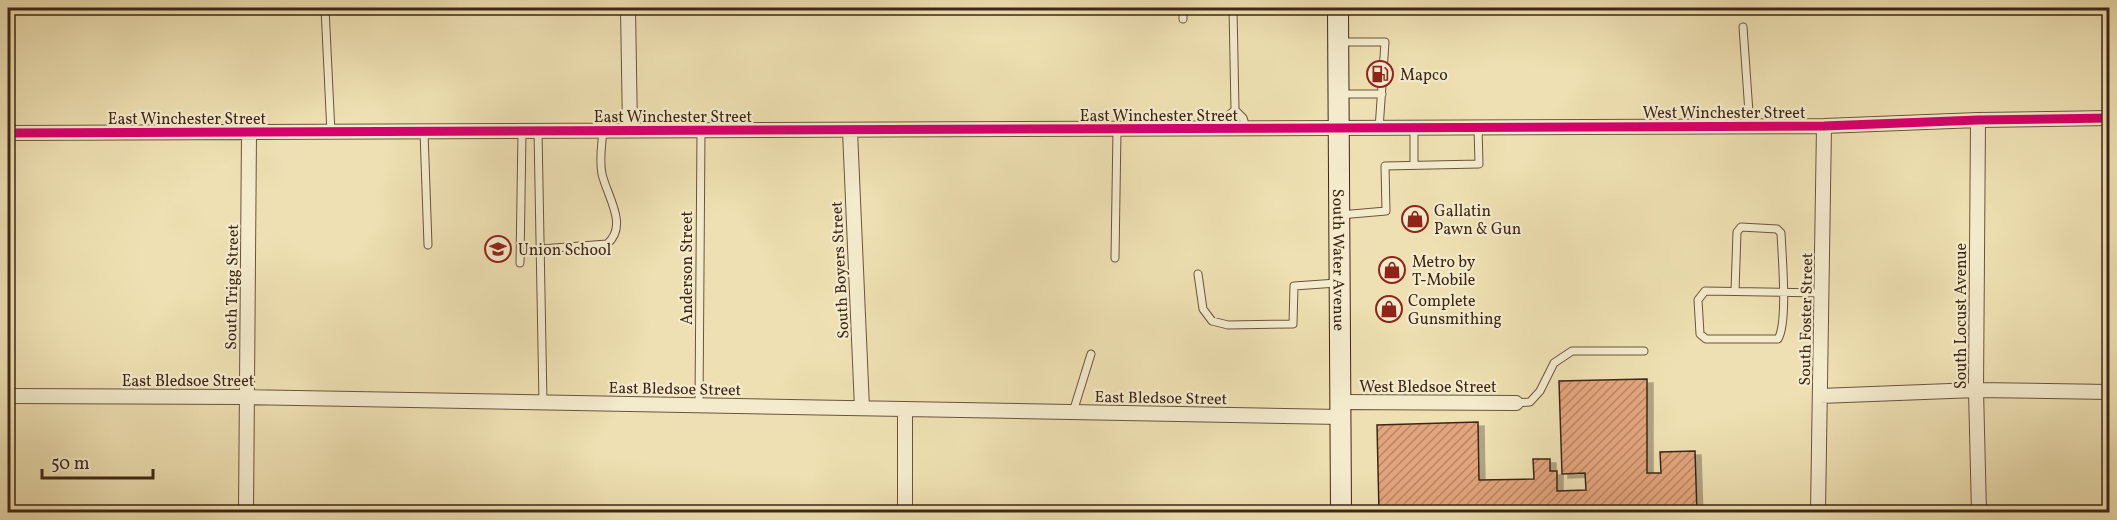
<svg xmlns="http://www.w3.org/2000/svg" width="2117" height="520" font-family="Vollkorn,serif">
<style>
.building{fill:url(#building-hatch);stroke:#3e2616;stroke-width:1.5;filter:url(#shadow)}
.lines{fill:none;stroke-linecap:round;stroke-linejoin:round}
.service-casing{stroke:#6a543d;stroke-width:9}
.minor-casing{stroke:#6a543d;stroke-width:16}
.secondary-casing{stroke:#3e2616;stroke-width:22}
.service{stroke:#f4ebcd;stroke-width:7}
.minor{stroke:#f4ebcd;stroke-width:14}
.secondary{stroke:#f4ebcd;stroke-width:20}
.cycleway-casing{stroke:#f4ebcd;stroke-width:13}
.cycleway{stroke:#d6006c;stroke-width:9}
.labels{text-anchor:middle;stroke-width:4.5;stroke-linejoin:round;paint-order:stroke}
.poi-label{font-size:16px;fill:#3e2616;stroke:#f4ebcd;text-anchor:start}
.street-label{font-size:16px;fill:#3e2616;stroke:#f4ebcd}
</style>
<defs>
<pattern id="building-hatch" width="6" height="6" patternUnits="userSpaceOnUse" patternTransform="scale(1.5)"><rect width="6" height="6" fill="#e3a57c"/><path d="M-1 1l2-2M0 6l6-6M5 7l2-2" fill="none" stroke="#b98665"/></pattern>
<filter id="shadow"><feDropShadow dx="6" dy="4" stdDeviation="0" flood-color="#0004"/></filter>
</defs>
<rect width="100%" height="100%" fill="#eee0b2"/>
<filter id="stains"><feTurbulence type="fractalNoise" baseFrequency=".00333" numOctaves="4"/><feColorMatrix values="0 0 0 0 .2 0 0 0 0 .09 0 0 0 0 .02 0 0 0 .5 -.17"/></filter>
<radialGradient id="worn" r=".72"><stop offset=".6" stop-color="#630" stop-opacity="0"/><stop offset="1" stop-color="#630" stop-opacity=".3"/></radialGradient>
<path class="building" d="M1647 379V473H1661L1660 452 1695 451 1697 512H1379L1377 425 1478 422 1479 480 1534 479 1533 459H1550V471H1557V491L1586 490 1585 473 1562 474 1559 381Z"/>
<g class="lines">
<defs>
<path id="service" d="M325 8 331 133
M1183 8V19
M1233 8 1235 110 1243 118 1247 130
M1743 27 1750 127
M1340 42H1385L1379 129
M1339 94H1382
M1227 128 1228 116 1235 110
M1414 129V165
M538 131 543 402
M424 132 428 245
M1340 215 1386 211 1385 166 1479 164 1478 128
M541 249 607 244C629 226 607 196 602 174 599 160 602 144 603 130
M1115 258 1117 130
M520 263 522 131
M1198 274 1203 309 1212 321 1228 325 1293 324 1294 286 1337 283
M1735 291 1737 232 1741 227 1777 229 1781 233C1782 256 1788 323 1778 339H1706L1700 334 1698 300 1705 291 1822 293
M1516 403 1530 402 1540 391 1554 363 1572 351H1644
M699 405 701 131
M1073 412 1091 354"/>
<path id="minor" d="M628 8 630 130
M1978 120 1976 390 1979 512
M850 131 862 408
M8 133 1824 126 1978 120 2110 118
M8 396 245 397 1341 417
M1820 396 1976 390 2110 392
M1341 402 1516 403
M246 512 249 133
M905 512V409
M1818 512 1824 126"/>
<g id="secondary">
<path id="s1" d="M1338 8 1341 512"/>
</g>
</defs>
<use href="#service" class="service-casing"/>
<use href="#minor" class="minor-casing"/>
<use href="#secondary" class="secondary-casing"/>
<use href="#service" class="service"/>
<use href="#minor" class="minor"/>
<use href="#secondary" class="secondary"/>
<defs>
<path id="cycleway" d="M8 133 1824 126 1978 120 2110 118"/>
</defs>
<use href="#cycleway" class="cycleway-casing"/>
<use href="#cycleway" class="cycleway"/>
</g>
<defs>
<symbol id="fuel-ring" viewBox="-11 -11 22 22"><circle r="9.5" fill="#f4ebcd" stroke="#8f2418" stroke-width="1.5"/><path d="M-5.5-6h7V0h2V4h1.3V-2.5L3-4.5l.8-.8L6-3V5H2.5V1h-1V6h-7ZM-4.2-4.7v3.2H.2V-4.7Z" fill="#8f2418"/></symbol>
<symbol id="shop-ring" viewBox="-11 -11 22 22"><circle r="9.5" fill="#f4ebcd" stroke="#8f2418" stroke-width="1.5"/><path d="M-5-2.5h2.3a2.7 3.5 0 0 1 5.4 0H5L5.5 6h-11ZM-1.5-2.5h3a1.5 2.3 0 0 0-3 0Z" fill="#8f2418"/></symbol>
<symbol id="school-ring" viewBox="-11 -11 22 22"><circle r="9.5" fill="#f4ebcd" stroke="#8f2418" stroke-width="1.5"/><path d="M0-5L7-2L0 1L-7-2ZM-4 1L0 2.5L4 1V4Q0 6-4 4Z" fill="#8f2418"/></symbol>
</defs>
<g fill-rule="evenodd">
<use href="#fuel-ring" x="1365" y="59" width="30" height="30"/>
<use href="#shop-ring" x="1400" y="204" width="30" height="30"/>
<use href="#school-ring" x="483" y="234" width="30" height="30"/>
<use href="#shop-ring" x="1377" y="255" width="30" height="30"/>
<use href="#shop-ring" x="1374" y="294" width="30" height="30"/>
</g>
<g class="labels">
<g class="poi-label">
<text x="1400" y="80">Mapco</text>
<text x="1434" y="216">Gallatin<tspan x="1434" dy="18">Pawn &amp; Gun</tspan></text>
<text x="518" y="255">Union School</text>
<text x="1412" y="267">Metro by<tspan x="1412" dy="18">T-Mobile</tspan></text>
<text x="1408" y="306">Complete<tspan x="1408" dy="18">Gunsmithing</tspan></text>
</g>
<g class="street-label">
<text x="1724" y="118">West Winchester Street</text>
<text x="1159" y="121">East Winchester Street</text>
<text x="673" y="122">East Winchester Street</text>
<text x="187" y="124">East Winchester Street</text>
<text dy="6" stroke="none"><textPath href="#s1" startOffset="252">South Water Avenue</textPath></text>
<text transform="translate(686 268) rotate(-90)" y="6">Anderson Street</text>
<text transform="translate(839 270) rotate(-93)" y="6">South Boyers Street</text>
<text transform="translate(231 287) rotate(-89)" y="6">South Trigg Street</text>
<text transform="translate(1960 316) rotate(-90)" y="6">South Locust Avenue</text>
<text transform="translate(1805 319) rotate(-89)" y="6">South Foster Street</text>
<text x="188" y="386">East Bledsoe Street</text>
<text x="1428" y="392">West Bledsoe Street</text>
<text transform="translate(675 388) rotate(1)" y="6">East Bledsoe Street</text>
<text transform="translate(1161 397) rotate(1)" y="6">East Bledsoe Street</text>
</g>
</g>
<rect width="2117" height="520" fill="none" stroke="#eee0b2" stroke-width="30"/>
<rect x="9" y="9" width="2099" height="502" fill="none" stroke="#3e2616" stroke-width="3"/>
<rect x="15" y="15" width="2087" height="490" fill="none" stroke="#3e2616" stroke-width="1.5"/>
<path d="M42 469v9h111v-9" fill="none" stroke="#3e2616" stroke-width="3"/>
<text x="51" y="469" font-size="18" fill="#3e2616" stroke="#f4ebcd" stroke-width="4.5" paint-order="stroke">50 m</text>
<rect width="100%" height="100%" filter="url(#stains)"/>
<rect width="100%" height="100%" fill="url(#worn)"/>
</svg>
